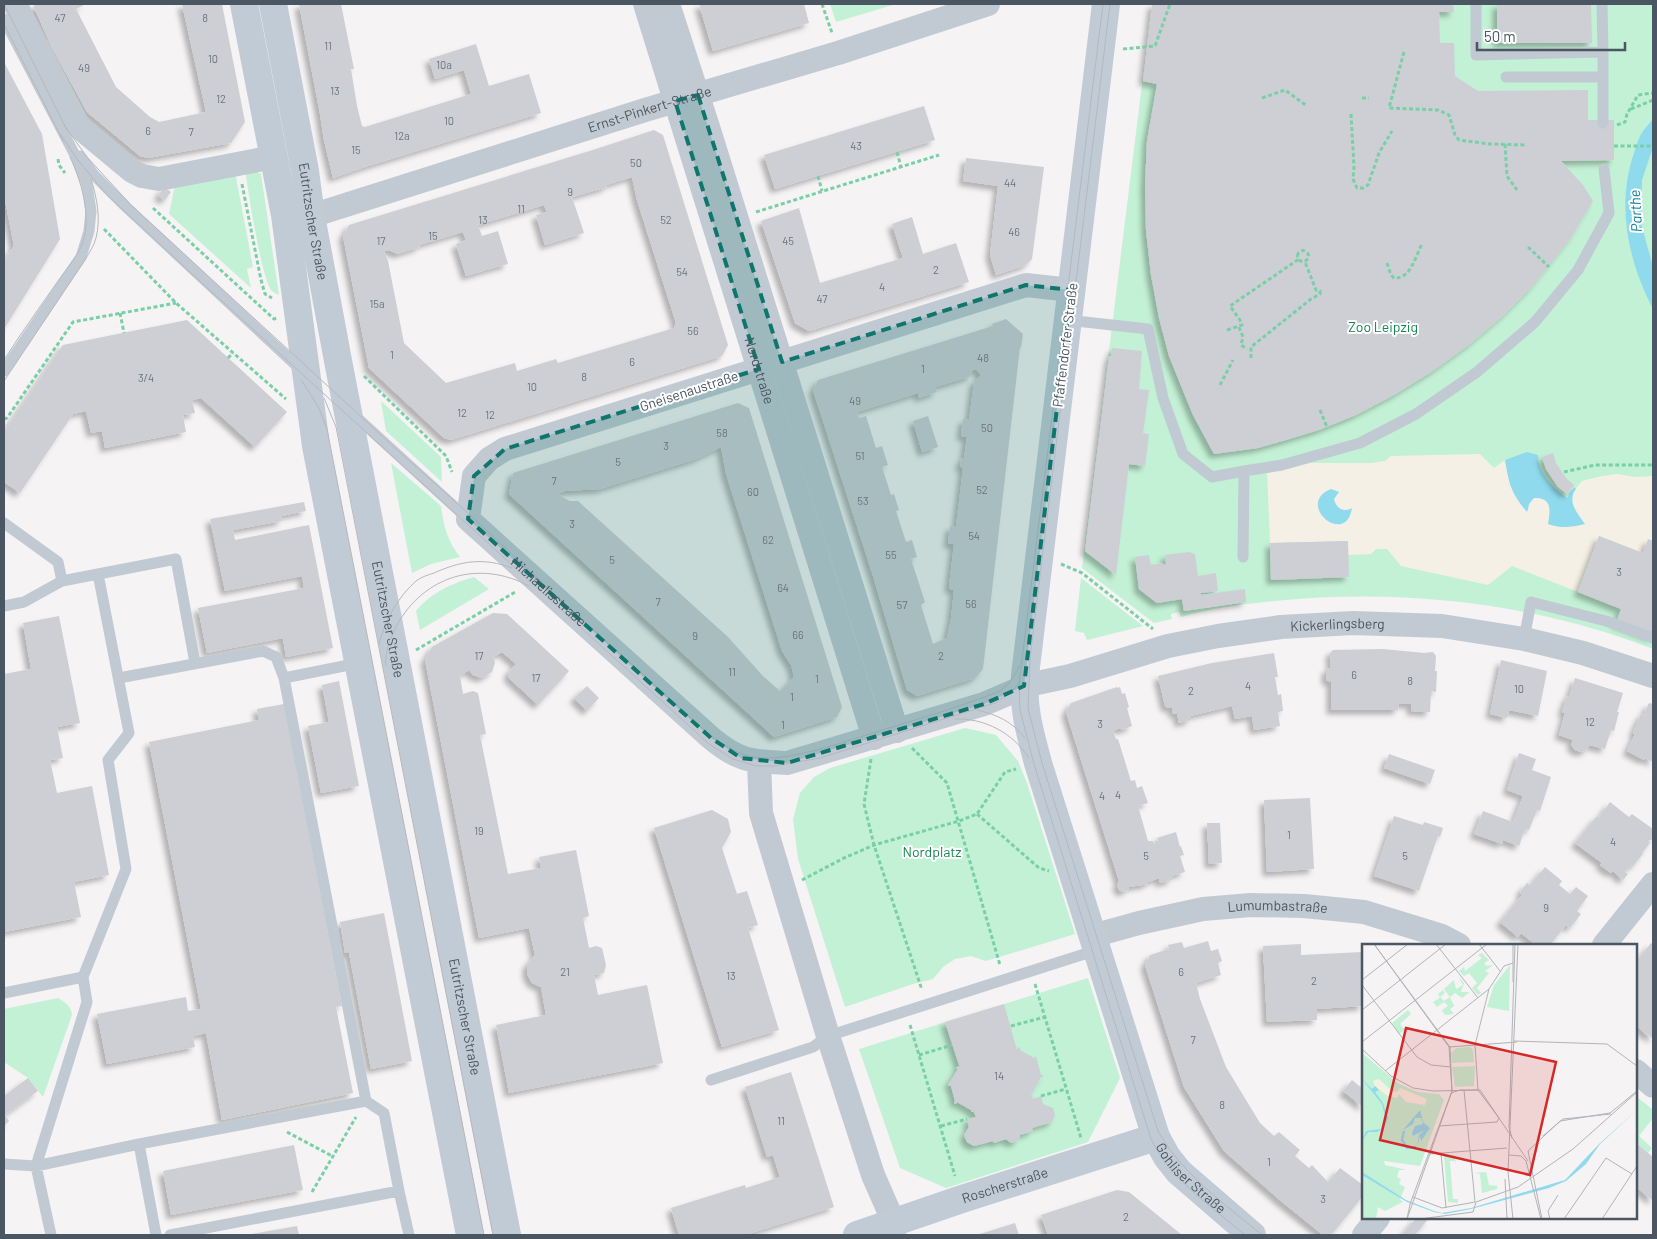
<svg xmlns="http://www.w3.org/2000/svg" width="1657" height="1239" font-family="Barlow,sans-serif">
<style>
.green{fill:#c3f1d5}
.sand{fill:#f5f0e5}
.water{fill:#90daee}
.building{fill:#cdcfd5;fill-rule:evenodd;filter:url(#shadow)}
.lines{fill:none;stroke-linecap:round;stroke-linejoin:round}
.path{stroke:#7ad0a6;stroke-width:3;stroke-dasharray:4 2.5;stroke-linecap:butt}
.service{stroke:#c1cad2;stroke-width:11}
.minor{stroke:#c1cad2;stroke-width:24}
.secondary{stroke:#c1cbd6;stroke-width:28}
.tram{stroke:#b5b8bd;stroke-width:1}
.marked{fill:#0f766e;fill-opacity:0.2;stroke:#0f766e;stroke-width:4;stroke-dasharray:10 6;stroke-linejoin:round}
.labels{text-anchor:middle;stroke-width:4;stroke-linejoin:round;paint-order:stroke}
.number-label{font-size:11px;fill:#6b747e}
.street-label{font-size:14px;fill:#4a5661;stroke:#fff}
.park-label{font-size:14px;fill:#17864f;stroke:#fff}
.water-label{font-size:15px;font-style:italic;fill:#0c7c9b;stroke:#fff}
.inset-river{fill:none;stroke:#90daee;stroke-width:2.5}
.inset-road{fill:none;stroke:#b1b4b9;stroke-width:1}
.view{fill:#d62828;fill-opacity:0.15;stroke:#d62828;stroke-width:2.5}
.inset-edge{fill:none;stroke:#4a5661;stroke-width:2.5}
</style>
<defs>
<filter id="shadow"><feDropShadow dx="-4.5" dy="4.5" stdDeviation="2.5" flood-color="#0004"/></filter>
</defs>
<rect width="100%" height="100%" fill="#f5f3f3"/>
<path class="green" d="M830 4H896L836 22Z
M1152 4H1653V649C1537 604 1410 589 1285 600 1251 603 1214 607 1181 617L1179 612 1171 614 1172 619 1154 623 1082 568Z
M252 169 261 174 279 295C277 294 274 293 272 291 262 282 249 195 246 176L247 170Z
M235 172 253 267 247 269 251 288 169 214 175 185Z
M381 401 441 457 442 482 386 431Z
M391 463 441 506C444 527 447 540 460 557L431 564 412 573Z
M474 577 489 589 420 630 416 611C432 592 451 584 474 577Z
M1081 578 1143 626 1087 640 1084 633 1075 631Z
M965 728 996 735 1018 761 1027 783 1075 934 986 961 971 956 955 959 943 967 933 979 913 984 845 1007 798 859 793 819 800 793 814 777 830 768Z
M1088 978 1120 1078 1088 1142 946 1188 900 1168 859 1049Z
M58 998C66 1003 71 1006 72 1015L43 1097 28 1078 4 1062V1009Z
M1636 1096 1653 1110V1118L1639 1136 1652 1148 1648 1153 1636 1143Z"/>
<path class="sand" d="M1480 454 1494 468 1505 460 1510 485 1528 511 1529 504 1534 497C1544 497 1547 501 1551 509L1572 506 1573 492 1582 481 1602 476 1618 474 1635 477 1653 476V541L1648 539 1643 553 1599 536 1578 592 1512 566 1488 585 1401 566 1387 549H1376L1371 554 1348 555V541L1270 543 1267 471 1299 463H1371L1385 461 1391 456Z"/>
<path class="water" d="M1653 119V147L1642 180 1641 223 1653 267V309C1628 261 1616 205 1634 153 1636 147 1638 140 1641 134 1644 129 1649 124 1653 119Z
M1527 452 1538 455C1538 473 1553 489 1568 498L1569 493 1574 487 1576 489C1566 501 1578 514 1585 524 1571 527 1562 529 1548 524 1550 511 1553 497 1534 498L1529 504 1527 512C1511 493 1509 484 1505 460Z
M1331 489 1339 492 1334 499C1336 508 1343 513 1352 508 1346 548 1294 504 1331 489Z"/>
<path class="building" d="M35 4H86L76 9 116 87 150 117 159 122 206 112 182 4H222L245 122 231 143 148 158 140 156 87 112 51 46 34 7Z
M299 4H341L354 69H351L357 106 362 126 365 127 471 94 464 70 435 79 429 59 476 44 489 86 529 74 541 113 368 166 333 178 324 140 320 114Z
M699 4H804L809 23 713 51Z
M1152 4H1453L1454 12H1439L1440 43H1454L1455 76 1478 91 1588 90V120H1614V160L1561 161 1583 185 1593 201 1571 238 1531 288 1503 316 1470 344 1433 371 1394 395 1356 415 1319 430 1286 440 1258 448 1214 454 1193 415 1169 356 1159 318 1151 275 1146 230 1145 185 1147 141 1157 84 1143 81Z
M1497 4H1591L1592 43H1497Z
M4 62 42 134 60 239 4 329V261L14 246 4 195Z
M924 106 935 140 775 189 764 155Z
M654 130 663 135 728 345 722 356 451 440 444 438 369 368 343 236 349 225 596 149ZM632 177 637 200 676 323 674 328 558 363 556 359 517 371 515 363 446 383 404 343 388 261 384 251 389 250 397 254 420 247 419 245 463 232 466 240 456 244 466 276 486 270 508 264 498 231 482 236 478 225 544 205 547 212 536 215 545 245 584 233 572 197 607 187 606 185Z
M966 158 1044 167 1032 259 1026 265 996 275 990 255 998 186 963 181Z
M164 187 171 192 165 200 158 196Z
M799 208 820 283 903 258 892 224 912 217 923 254 956 243 969 282 809 331 795 323 761 221Z
M1006 319 1023 334 1021 348 1020 347 983 669 975 678 917 696 907 690 873 576 813 390 818 380 993 326 992 324ZM976 369 981 375 974 382 969 420 963 419 961 436 967 437 964 458 961 459 960 466 963 469 956 527 950 526 948 544H954L949 587 950 589 954 590 951 619 947 638 933 644 921 605 925 602 911 559 917 557 912 540 906 542 896 511 899 510 894 494 891 495 882 467 888 465 882 446 876 448 866 416 859 418 857 412 918 393 919 398 937 392 935 387 969 377 972 374 971 371Z
M187 320 287 412 255 447 201 398 192 400 195 413 183 415 186 432 105 448 102 431 91 433 86 411 73 414 20 493 4 482V432L63 345Z
M1112 348 1142 351 1139 389 1149 390 1143 433 1149 434 1145 466 1129 464 1116 575 1085 551 1109 356H1111Z
M738 403 749 408 842 707 837 717 774 737 509 494 513 473ZM721 447 726 474 782 651 791 665 794 677 780 691 763 676 728 637 578 501H570L557 494 565 491 600 489 696 459Z
M928 416 938 447 922 452 913 421Z
M1553 453 1556 463 1566 478 1574 485 1567 494 1558 487 1546 469 1542 457Z
M304 502 306 511 281 516 282 521 233 530 235 540 309 525 333 648 286 657 283 638 207 653 198 608 304 588 302 576 225 591 210 519Z
M1599 536 1643 553 1648 539 1653 541V637L1616 623 1621 609 1578 592Z
M1348 541 1349 577 1271 580 1270 543Z
M1189 552 1195 554 1198 576 1216 573 1218 591 1201 593V595L1245 589 1246 602 1184 611 1182 599 1157 603 1139 589 1135 557 1149 555 1151 565 1163 563V565L1166 564 1165 555Z
M493 613 507 614 569 671 538 705 509 678 508 673 516 664 502 652 493 657 495 663 492 672 482 678 473 675 469 670 460 676 463 694 473 691 478 693 486 734 480 735 508 874 541 868 539 857 576 850 589 916 583 918 589 948 596 946 602 948 606 965 604 973 594 975 598 995 647 985 663 1063 509 1093 496 1025 546 1015 541 987 532 983 527 974V965L535 955 529 928 479 938 425 660 432 647Z
M59 616 80 723 57 727 63 758 50 760 57 793 92 786 109 875 74 882 81 917 4 932V674L31 669 23 623Z
M1383 649 1424 653 1433 652 1436 656 1435 671H1437L1436 692 1431 691 1430 712 1411 711V704H1399L1398 710H1331V682L1326 680V669L1331 668 1330 653 1333 650Z
M1274 653 1278 677H1275L1278 695 1281 694 1283 711 1278 712 1280 726 1254 730 1252 716 1235 719 1232 706 1190 716 1191 720 1179 723 1177 713 1173 714 1172 707 1168 708 1165 706 1158 676 1212 663Z
M1501 660 1547 671 1538 716 1509 710 1507 718 1490 714Z
M1575 678 1623 693 1617 712H1619L1614 731 1611 730 1605 749 1589 745 1587 750 1581 752 1575 750 1571 745 1573 740 1559 735 1565 713 1562 712 1567 696 1569 697Z
M339 681 359 786 321 793 308 726 329 722 322 685Z
M587 686 599 698 587 711 574 698Z
M1117 687V688L1120 687 1122 694 1125 693 1129 707 1127 708 1132 726 1122 730 1120 728 1113 731 1116 739H1118L1131 781 1135 780 1137 788 1142 786 1148 803 1138 806 1148 841H1152L1155 844 1159 843 1157 838 1176 832 1180 847 1181 846 1184 855 1180 856 1185 872 1171 876 1172 880 1160 883 1159 878 1148 882V884L1129 887 1128 890 1123 892 1119 890 1117 885 1119 881 1066 712 1071 703Z
M1649 703 1653 704V762L1645 758 1644 760 1627 751 1635 734 1633 733 1641 714 1643 715Z
M284 704 342 1006 336 1007 353 1093 222 1120 206 1033 193 1036 195 1047 107 1064 97 1014 186 997 188 1011 201 1009 149 742 259 720 257 709Z
M1519 753 1536 759 1532 770 1551 777 1540 811 1537 810 1529 830 1525 829 1519 846 1503 840 1502 844 1474 834 1483 811 1513 822 1523 796 1507 790Z
M1389 754 1435 770 1430 784 1384 768Z
M1310 798 1314 869 1267 872 1264 800Z
M1610 802 1629 817 1632 814 1653 829V839L1648 841 1650 843 1642 853 1643 854 1633 866 1631 865 1625 872 1628 874 1623 880 1613 871 1611 873 1600 865 1602 863 1575 843 1597 816 1599 817Z
M712 810 728 819 731 832 722 848 737 894 747 891 758 925 748 928 779 1030 722 1047 654 828Z
M1394 816 1423 825 1424 822 1443 828 1440 837 1438 836 1419 891 1374 876Z
M1207 823H1220L1222 863 1209 864Z
M1545 867 1562 881 1559 885 1570 894 1576 887 1588 896 1577 911 1581 914 1570 928 1566 925 1550 945H1536L1521 933 1518 937 1500 922 1522 895 1520 892 1527 883 1530 885Z
M384 913 412 1061 371 1069 349 953H345L340 922Z
M1208 941 1211 951 1218 949 1222 961 1218 963 1221 975 1196 983 1200 999 1226 1067 1260 1123 1274 1136 1279 1132 1300 1150 1295 1156 1309 1168 1312 1165 1328 1182 1340 1168 1363 1185V1196L1333 1233 1323 1235 1282 1202 1224 1151 1184 1087 1145 965 1150 955 1169 949 1168 945 1182 942 1184 948Z
M1651 943 1653 945V1039L1647 1034 1646 1035 1636 1025V959L1637 957 1639 958Z
M1301 944V955L1363 952V1006L1317 1009V1020L1267 1022 1263 946Z
M1004 1004 1017 1050 1018 1047 1020 1048V1050L1034 1058 1036 1056 1041 1075H1043V1078L1041 1077 1033 1091 1034 1092 1031 1093 1033 1099 1041 1096 1043 1104 1053 1108 1055 1115 1052 1122 1032 1128 1033 1131 1020 1135 1018 1141 1011 1143 1006 1139 994 1143 993 1141 974 1146 967 1142 964 1135 969 1127 967 1119 976 1117 973 1110V1112H971V1110L957 1102 956 1104 954 1103 955 1101 951 1086 948 1085 958 1069 956 1068 958 1066 960 1068 945 1022Z
M791 1072 834 1207 745 1235H679L671 1208 745 1185 746 1188 780 1177 773 1155 767 1157 745 1087Z
M28 1078 38 1091 5 1115 9 1121 4 1126V1096Z
M1352 1080 1363 1089V1107L1343 1091Z
M1636 1143 1653 1157V1201L1636 1187Z
M294 1145 303 1190 171 1215 163 1171Z
M1117 1190 1129 1192 1182 1235H1048L1041 1215Z
M1416 1218H1429L1415 1235H1402Z
M1015 1223 1019 1235H977Z
M297 1226 299 1235H252V1234Z"/>
<g class="lines">
<path class="path" d="M822 4 832 33
M1123 49 1155 46 1170 4
M1404 52 1389 108 1438 110 1449 115 1455 135 1459 140 1490 144 1526 145
M1262 98 1285 90 1307 106
M1362 98H1369
M1631 109 1653 100
M1351 114 1354 167 1353 179 1357 188H1363L1368 185 1379 153 1392 131
M1617 125 1625 122 1627 114 1638 95 1653 93
M1505 144 1507 176 1517 190
M1614 146H1653
M897 152 901 167
M58 159 59 165 65 173
M818 176 822 191
M242 184 261 280 265 294 272 298
M153 208 274 319 277 318
M756 212 939 155
M104 229 176 303 286 399
M1528 247 1549 267
M1297.5 256a5.5 5.5 0 1 1 11 0a5.5 5.5 0 1 1-11 0Z
M1387 263 1391 275 1394 278C1411 279 1415 257 1422 244
M120 313 124 333
M1239 327 1243 337 1241 345 1247 349
M1227 330 1242 325 1240 320 1230 306 1299 259
M228 358 233 353
M1251 358V347L1311 299 1320 294V291L1316 290 1305 262
M364 376 446 456 452 472
M1220 385 1233 360
M1320 410 1327 427
M4 419 7 418 73 322 176 303
M1564 472 1595 465H1653
M1061 564 1082 573 1153 629
M416 650 517 591
M912 748 947 783 1000 965
M871 759 864 804 874 845 922 990
M977 814 1039 868 1049 871
M802 880 844 858 874 845 959 821 977 814 1005 772 1016 769
M1035 984 1081 1138
M910 1025 955 1176
M1011 1026 1045 1017
M919 1055 952 1045
M1041 1096 1066 1089
M941 1126 967 1119
M287 1132 332 1156
M312 1192 356 1117"/>
<path class="service" d="M1476 4V55L1603 52 1602 4
M4 19 77 159 87 185 91 211 89 231 81 257 4 371
M1603 52V123
M1506 77H1603
M80 156 95 176 125 206 300 369
M1067 320 1148 329 1163 398 1183 454 1212 477 1244 471
M353 414 468 519
M4 523 58 562 62 581
M1243 557 1244 471 1282 465 1360 443 1416 414 1477 372 1535 322 1578 270 1609 213 1604 169
M98 574 176 559 195 663
M4 606 24 602 62 581 98 574 129 733 108 760 126 869 83 977 87 1002 36 1166 51 1235
M1524 639 1531 602 1606 621 1653 638
M119 678 263 651 276 657 284 678 359 663
M4 993 83 977
M711 1080 813 1047 828 1036 1097 950
M4 1164 36 1166 139 1144
M399 1191 409 1235
M156 1235 139 1144 366 1101
M170 1235 399 1191 384 1113 366 1101 284 678"/>
<g class="minor">
<path d="M15 4 79 127 132 171 142 176 159 179 274 157"/>
<path id="s1" d="M645 4 874 738"/>
<path d="M668 4 708 127 897 731"/>
<path id="s2" d="M311 216 645 110 838 53 988 4"/>
<path id="s3" d="M1071 290 1026 285 505 449 489 459 474 476 468 519 711 738C740 762 751 761 787 763L984 704 1028 685 1070 676 1168 646 1218 636 1281 627 1353 623 1442 626 1524 639 1583 653 1653 676"/>
<path d="M759 762 761 813 828 1036 873 1175 894 1223V1235"/>
<path id="s4" d="M1092 936 1139 923 1203 909 1251 905 1304 906 1364 912 1442 936 1459 945"/>
<path d="M1604 945 1653 884"/>
<path d="M1636 1071 1653 1086"/>
<path d="M1364 1235 1378 1218"/>
</g>
<g class="secondary">
<path d="M244 4 285 215 316 446 470 1235"/>
<path id="s5" d="M273 4 305 171 311 216 339 366 507 1235"/>
<path id="s6" d="M1106 4 1025 675C1022 706 1030 733 1038 763L1156 1137 1167 1157 1179 1172 1252 1235"/>
<path id="s7" d="M857 1235 962 1199 1156 1137"/>
</g>
<path class="tram" d="M4 4 67 130
M1103 4 1019 684 1020 710 1034 764 1151 1139C1171 1180 1211 1206 1245 1235
M1110 4 1030 658 1028 708 1042 763 1158 1131C1182 1174 1225 1204 1262 1235
M4 24 63 141
M64 125 87 157 131 205 394 447 469 514 551 591 712 737C725 745 737 754 753 757 787 763 843 742 876 732 918 719 960 707 1000 691 1009 684 1015 677 1019 666
M61 135 77 159 106 194 191 273 709 744 733 759 756 766H774L820 758 995 703 1011 692 1021 681
M4 360C21 333 40 307 58 281 66 269 78 256 83 242 91 214 82 183 70 157
M4 381 85 260C89 253 94 246 96 238 101 219 97 198 91 179
M302 381 319 408 327 429 484 1235
M324 398 336 427 340 447 493 1235
M379 644C385 620 398 597 416 581 421 577 428 575 434 573 461 561 483 557 512 568
M386 666C384 653 391 637 397 625 424 576 479 559 529 586
M977 710C996 714 1013 722 1025 738
M955 719C985 718 1013 733 1029 758"/>
</g>
<path class="marked" d="M698 95 782 362 1026 285 1071 290 1024 686 984 704 787 763 741 758 711 738 468 519 474 476 505 449 759 369 675 101Z"/>
<g class="labels">
<g class="number-label">
<text x="60" y="22">47</text>
<text x="205" y="22">8</text>
<text x="328" y="50">11</text>
<text x="213" y="63">10</text>
<text x="444" y="69">10a</text>
<text x="84" y="72">49</text>
<text x="335" y="95">13</text>
<text x="221" y="103">12</text>
<text x="449" y="125">10</text>
<text x="148" y="135">6</text>
<text x="191" y="136">7</text>
<text x="402" y="140">12a</text>
<text x="856" y="150">43</text>
<text x="356" y="154">15</text>
<text x="636" y="167">50</text>
<text x="1010" y="187">44</text>
<text x="570" y="196">9</text>
<text x="521" y="213">11</text>
<text x="483" y="224">13</text>
<text x="666" y="224">52</text>
<text x="1014" y="236">46</text>
<text x="433" y="240">15</text>
<text x="381" y="245">17</text>
<text x="788" y="245">45</text>
<text x="936" y="274">2</text>
<text x="682" y="276">54</text>
<text x="882" y="291">4</text>
<text x="822" y="303">47</text>
<text x="377" y="308">15a</text>
<text x="693" y="335">56</text>
<text x="392" y="359">1</text>
<text x="983" y="362">48</text>
<text x="632" y="366">6</text>
<text x="923" y="373">1</text>
<text x="584" y="381">8</text>
<text x="146" y="382">3/4</text>
<text x="532" y="391">10</text>
<text x="855" y="405">49</text>
<text x="462" y="417">12</text>
<text x="490" y="419">12</text>
<text x="987" y="432">50</text>
<text x="722" y="437">58</text>
<text x="666" y="450">3</text>
<text x="860" y="460">51</text>
<text x="618" y="466">5</text>
<text x="554" y="485">7</text>
<text x="982" y="494">52</text>
<text x="753" y="496">60</text>
<text x="863" y="505">53</text>
<text x="572" y="528">3</text>
<text x="974" y="540">54</text>
<text x="768" y="544">62</text>
<text x="891" y="559">55</text>
<text x="612" y="564">5</text>
<text x="1619" y="576">3</text>
<text x="783" y="592">64</text>
<text x="658" y="606">7</text>
<text x="971" y="608">56</text>
<text x="902" y="609">57</text>
<text x="798" y="639">66</text>
<text x="695" y="640">9</text>
<text x="479" y="660">17</text>
<text x="941" y="660">2</text>
<text x="732" y="676">11</text>
<text x="1354" y="679">6</text>
<text x="536" y="682">17</text>
<text x="817" y="683">1</text>
<text x="1410" y="685">8</text>
<text x="1248" y="690">4</text>
<text x="1519" y="693">10</text>
<text x="1191" y="695">2</text>
<text x="792" y="701">1</text>
<text x="1590" y="726">12</text>
<text x="1100" y="728">3</text>
<text x="783" y="729">1</text>
<text x="1118" y="799">4</text>
<text x="1102" y="800">4</text>
<text x="479" y="835">19</text>
<text x="1289" y="839">1</text>
<text x="1613" y="846">4</text>
<text x="1146" y="860">5</text>
<text x="1405" y="860">5</text>
<text x="1546" y="912">9</text>
<text x="565" y="976">21</text>
<text x="1181" y="976">6</text>
<text x="731" y="980">13</text>
<text x="1314" y="985">2</text>
<text x="1193" y="1044">7</text>
<text x="999" y="1080">14</text>
<text x="1222" y="1109">8</text>
<text x="781" y="1125">11</text>
<text x="1269" y="1166">1</text>
<text x="1323" y="1203">3</text>
<text x="1126" y="1221">2</text>
</g>
<g class="street-label">
<text dy="5" stroke="none"><textPath href="#s2" startOffset="355">Ernst-Pinkert-Straße</textPath></text>
<text dy="5" stroke="none"><textPath href="#s5" startOffset="221">Eutritzscher Straße</textPath></text>
<text transform="translate(1065 345) rotate(-83)" y="5">Pfaffendorfer Straße</text>
<text dy="5" stroke="none"><textPath href="#s1" startOffset="384">Nordstraße</textPath></text>
<text transform="translate(689 391) rotate(-18)" y="5">Gneisenaustraße</text>
<text dy="5" stroke="none"><textPath href="#s3" startOffset="785">Michaelisstraße</textPath></text>
<text dy="5" stroke="none"><textPath href="#s5" startOffset="626">Eutritzscher Straße</textPath></text>
<text dy="5" stroke="none"><textPath href="#s3" startOffset="1656">Kickerlingsberg</textPath></text>
<text dy="5" stroke="none"><textPath href="#s4" startOffset="189">Lumumbastraße</textPath></text>
<text dy="5" stroke="none"><textPath href="#s5" startOffset="1031">Eutritzscher Straße</textPath></text>
<text dy="5" stroke="none"><textPath href="#s6" startOffset="1212">Gohliser Straße</textPath></text>
<text dy="5" stroke="none"><textPath href="#s7" startOffset="156">Roscherstraße</textPath></text>
</g>
<g class="park-label">
<text x="1383" y="332">Zoo Leipzig</text>
<text x="932" y="857">Nordplatz</text>
</g>
<g class="water-label">
<text transform="translate(1636 211) rotate(-93)" y="5">Parthe</text>
</g>
</g>
<g transform="translate(1362 944)">
<rect width="275" height="275" fill="#f5f3f3"/>
<path d="M120 9 127 16 122 19 124 22 131 21 123 27 127 29 115 44 119 49 116 51 110 44 115 39 107 29 102 32 97 27 102 23 103 27 120 14 116 11ZM148 21 147 67 125 63 132 41ZM96 32 102 39 99 48H108L100 54 93 49 88 53 92 62 88 65 92 70 83 71 80 66 86 62 82 58 75 63 71 58 78 54 76 50 81 46 83 49 78 53 82 57 88 53 82 45 92 36 94 45 101 41ZM46 66 49 70 38 80 43 86 37 90 30 79ZM108 103 111 106 112 118 90 119 89 109 94 104ZM0 109 37 140 56 148 77 150 82 156 58 222 22 217 23 221 45 226H37L35 233 39 235 37 240 43 243 38 255 41 258 23 267 16 263 14 275H0ZM113 122 112 142 93 143 90 123ZM93 211 94 221 93 217H88L89 230 91 255H96V251V259L86 258 82 212ZM124 228 127 241 135 242V245L120 249 118 230 113 229Z" fill="#c3f1d5"/>
<path d="M17 135 30 147 35 148 38 144 65 155 63 161 44 158 37 150 35 154 24 151 13 142 11 137Z" fill="#f5f0e5"/>
<path d="M0 135 10 145 13 142 17 146 13 148 21 159 26 174 22 184 15 188H6L0 197 4 187 19 185 24 176 20 160ZM58 166 61 178 68 184 59 197 58 192 55 203 57 191 63 186 51 192 50 189 53 182 61 180 59 174H53L51 180 41 186ZM275 166 238 200 224 220 204 237 187 244 109 265 83 270 72 268 45 258 0 231V228L44 256 72 267 80 269 109 264 203 236 238 199Z" fill="#90daee"/>
<path class="inset-river" d="M42 187 40 196 45 204 54 203"/>
<path class="inset-road" d="M12 0 87 103 90 147 48 260 45 275M12 0 88 103 90 147 45 275M74 0 116 54M117 0 138 27M0 36 46 0M151 38V0M0 41 55 113 69 121 89 123M0 66 84 0M152 97 245 100 275 122M0 98 125 0M87 103 155 98M0 105 29 132 51 144 71 147 116 146M23 127 127 45M102 146 113 258M116 146 113 101 127 45 142 22 151 19M89 149 98 146H118L166 217M77 182 135 178 137 174 116 146M181 192 201 175 249 170M150 194 147 183 153 0M79 209 84 264M67 210 145 204M147 211 159 212 164 217 179 275M143 235 145 275M51 253 80 264 113 258M58 275 111 268 114 258 156 243 211 205 275 148M151 275 146 228 156 0M180 275 166 207 198 177 248 169 275 147M188 275 186 267 196 251M202 275 244 214 270 230M240 275 275 222"/>
<path class="view" d="M44 84 194 118 168 231 18 196Z"/>
<rect width="275" height="275" class="inset-edge"/>
</g>
<rect width="1657" height="1239" fill="none" stroke="#4a5661" stroke-width="10"/>
<path d="M1477 42v8h148v-8" fill="none" stroke="#4a5661" stroke-width="2.5"/>
<text x="1484" y="42" font-size="15" fill="#4a5661" stroke="#ffffff" stroke-width="4" paint-order="stroke">50 m</text>
</svg>
